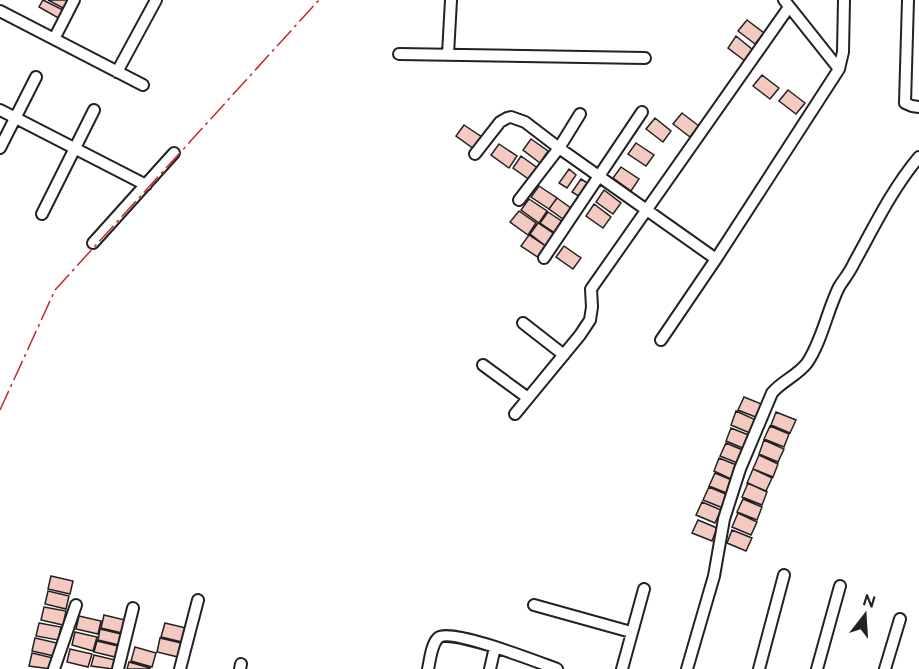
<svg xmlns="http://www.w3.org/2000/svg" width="919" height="669" font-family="Raleway,sans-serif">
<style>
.building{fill:#f3c9c0;stroke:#222;stroke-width:1.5}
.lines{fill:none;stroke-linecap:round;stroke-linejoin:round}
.minor-casing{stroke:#222;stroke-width:14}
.minor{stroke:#fff;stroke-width:10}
.power{stroke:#c62828;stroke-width:1.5;stroke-dasharray:21 4.5 3 4.5;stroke-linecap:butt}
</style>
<rect width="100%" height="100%" fill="#fff"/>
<path class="building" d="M43 0 65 11 60 19 39 7Z
M48 0H66L69 1 65 9Z
M747 20 764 33 755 44 738 31Z
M736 36 753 50 745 61 728 48Z
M762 75 779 88 770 99 753 86Z
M788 90 805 103 796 114 779 101Z
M682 113 699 126 690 137 673 124Z
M655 118 671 131 663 142 646 129Z
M464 125 482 137 474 149 456 136Z
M531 139 548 151 540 163 523 150Z
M636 143 654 155 646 166 628 154Z
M499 144 517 156 509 168 491 155Z
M521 156 539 169 530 180 513 168Z
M621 167 639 179 631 191 613 178Z
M569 169 576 175 567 188 559 183Z
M581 179 589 184 580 197 572 192Z
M539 186 557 198 549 209 531 197Z
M604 190 621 203 613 214 596 202Z
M557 198 575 211 567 222 549 209Z
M529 199 547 211 539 223 521 210Z
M594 204 611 217 603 228 586 216Z
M519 211 536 223 528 235 510 222Z
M548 212 566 224 558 235 540 223Z
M538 223 556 235 547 247 530 234Z
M529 235 547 247 539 258 521 246Z
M564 246 581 258 573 269 556 257Z
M744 397 764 405 758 418 738 410Z
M736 411 756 420 750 433 731 425Z
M776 412 796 420 790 433 771 425Z
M770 426 789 434 784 447 764 439Z
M731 428 751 436 745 449 726 441Z
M764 440 784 449 778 462 759 454Z
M726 443 745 451 740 464 720 456Z
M759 455 778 464 773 477 753 469Z
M719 458 739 466 733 480 714 471Z
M753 469 772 478 766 491 747 483Z
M715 473 734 481 729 494 709 486Z
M748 483 767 492 762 505 742 497Z
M709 487 728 495 723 508 703 500Z
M743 499 762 507 757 520 737 512Z
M702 502 721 510 715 523 696 515Z
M738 513 757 522 751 535 732 527Z
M698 520 717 528 712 541 692 533Z
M732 530 752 538 746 551 727 543Z
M51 576 73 581 70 594 48 589Z
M48 591 69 596 66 609 45 604Z
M44 607 66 611 63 625 41 620Z
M104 615 125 620 122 633 101 628Z
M79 616 101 621 98 634 76 629Z
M39 623 61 627 58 640 36 636Z
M165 623 186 628 182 642 161 637Z
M100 629 121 634 119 645 98 640Z
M75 632 97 637 93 651 72 645Z
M35 638 57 643 54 656 32 651Z
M160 638 181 643 178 657 157 652Z
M97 641 118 646 115 657 94 652Z
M135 647 156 653 152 667 131 661Z
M70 649 92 654 88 667 67 662Z
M32 653 53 658 51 669 29 666Z
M94 655 115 660 113 669 91 666Z
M129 662 150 668V669H127Z"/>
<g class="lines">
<defs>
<path id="minor" d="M784 0 839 69
M908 0 905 103 912 106 919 107
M0 11 143 85
M54 39 74 0
M399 54 645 58
M448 54 451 0
M117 72 156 0
M0 110 146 185
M0 148 36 77
M475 154 500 122 507 118 511 117 525 122 559 148 716 259
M519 200 559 148 580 114
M42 214 94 110
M93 243 174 153
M544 258 642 112
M523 323 564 355
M661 340 716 259 839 69 843 52 844 0
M483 365 528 398
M515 414 580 335 590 320 592 307 591 289 789 7
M534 605 631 632
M54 669 76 605
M118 669 133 608
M180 669 198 600
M240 669 241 664
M428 669C430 661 431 645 438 638 449 627 540 663 557 669
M490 669 495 647
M622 669 644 589
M687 669 714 576 724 519 740 469 772 393C782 381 797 376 807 363 822 341 827 311 839 287 844 279 850 272 854 263 874 227 892 189 919 157
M759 669 784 575
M817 669 840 586
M885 669 900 619"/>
</defs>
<use href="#minor" class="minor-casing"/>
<use href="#minor" class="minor"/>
<path class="power" d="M0 410 55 290 319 0"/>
</g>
<g transform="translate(865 615) rotate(17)" stroke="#ffffff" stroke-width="4.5" paint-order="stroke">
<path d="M0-4.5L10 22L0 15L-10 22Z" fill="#222222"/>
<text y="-9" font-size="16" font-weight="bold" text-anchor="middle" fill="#222222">N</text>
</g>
</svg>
